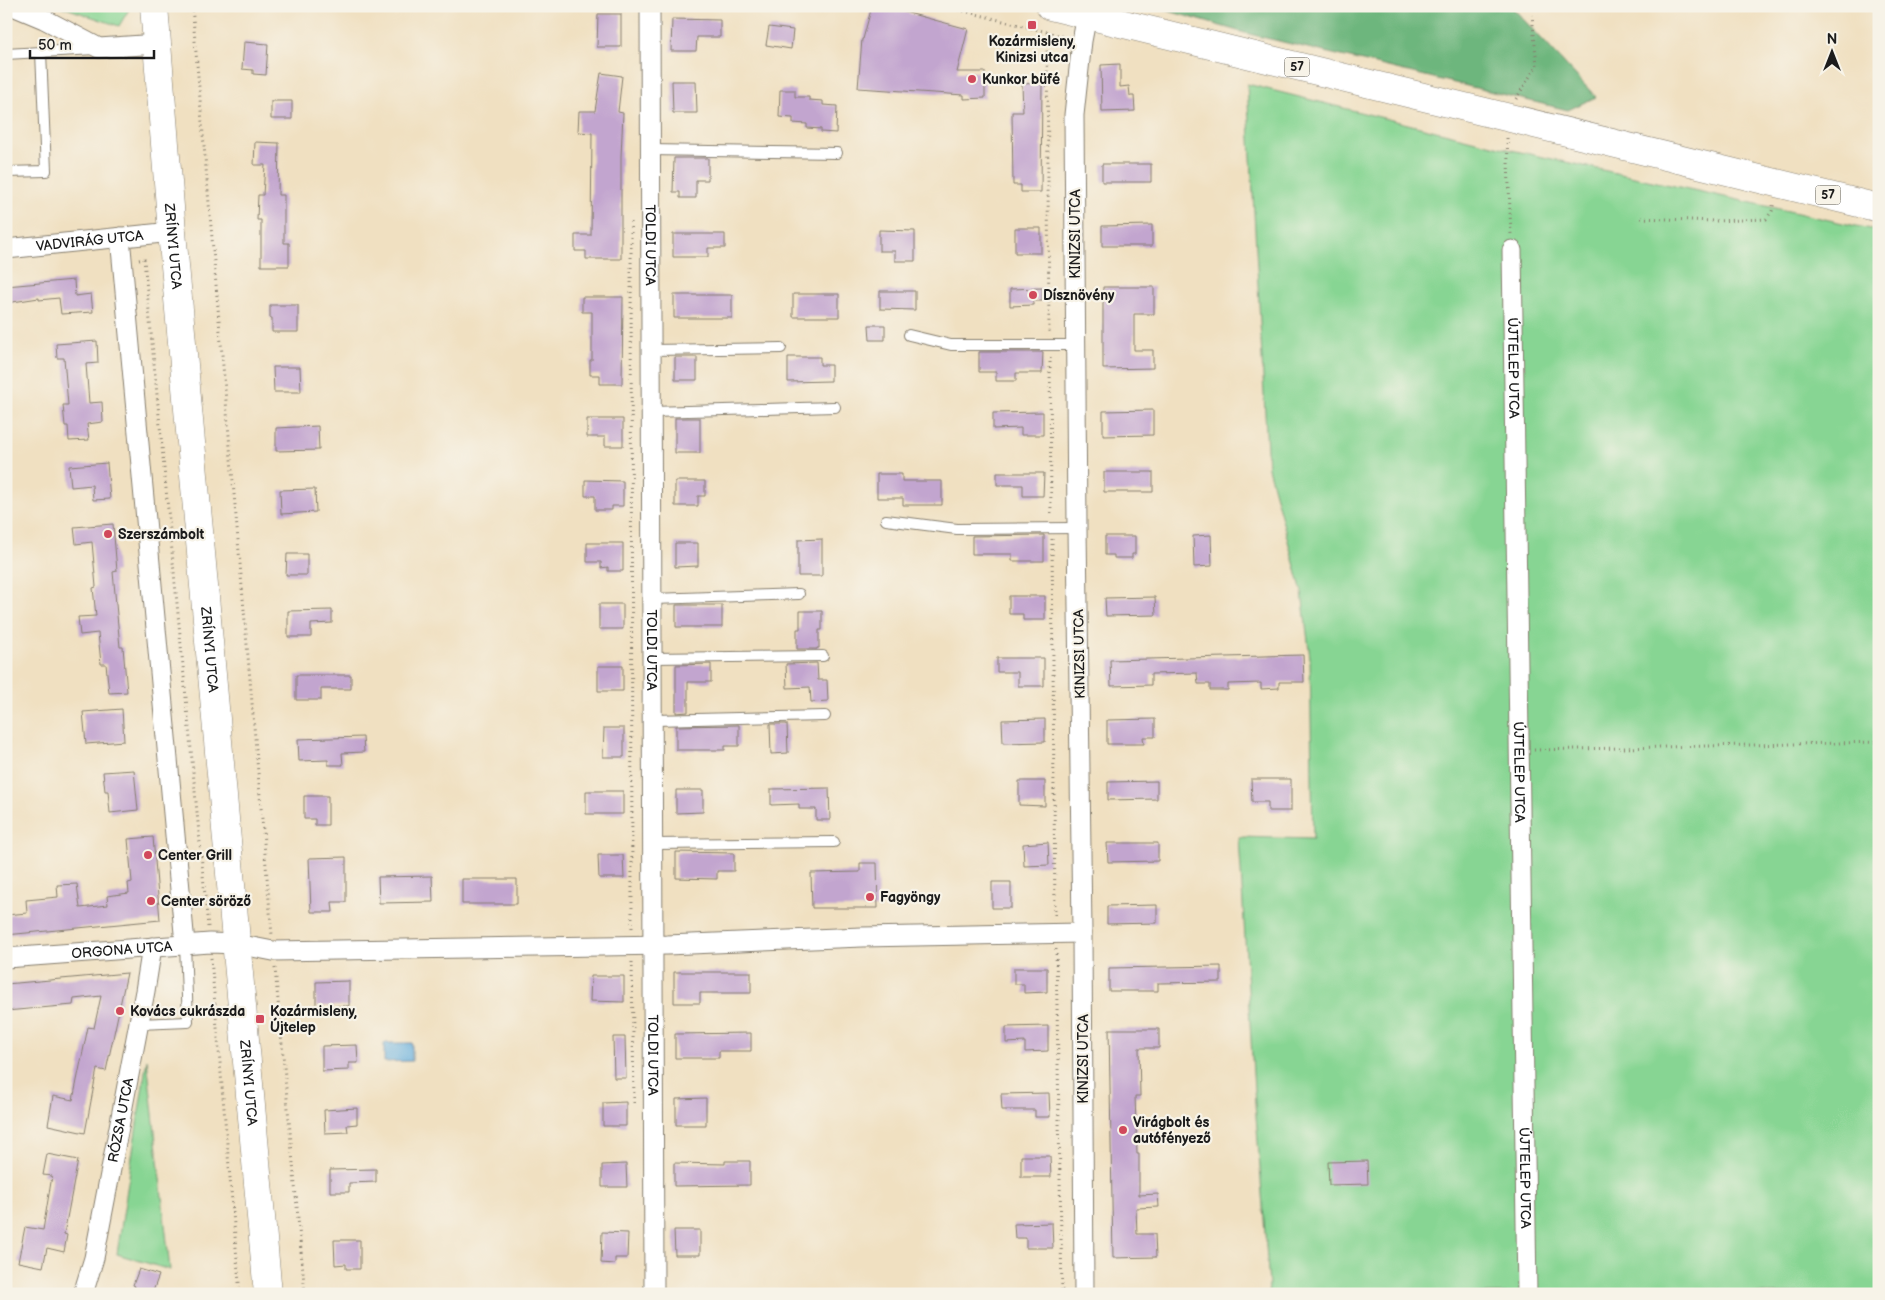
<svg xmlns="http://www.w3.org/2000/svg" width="1885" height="1300" font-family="'Balsamiq Sans',sans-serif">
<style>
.green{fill:#87d593;stroke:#527858}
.forest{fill:#6db67d;stroke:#44694c}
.water{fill:#65aedd;stroke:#40657c}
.building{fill:#c2a5cf}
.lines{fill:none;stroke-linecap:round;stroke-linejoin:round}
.lane-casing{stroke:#867e6e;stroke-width:12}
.street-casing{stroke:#867e6e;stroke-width:21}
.secondary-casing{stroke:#867e6e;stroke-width:29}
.primary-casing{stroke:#867e6e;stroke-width:29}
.path{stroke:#867e6e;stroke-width:3;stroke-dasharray:1 4;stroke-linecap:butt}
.lane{stroke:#fff;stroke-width:10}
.street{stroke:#fff;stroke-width:19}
.secondary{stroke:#fff;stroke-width:28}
.primary{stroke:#fff;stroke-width:28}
.poi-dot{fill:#d1495b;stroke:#f7f3e8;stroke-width:2}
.labels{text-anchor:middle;stroke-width:4.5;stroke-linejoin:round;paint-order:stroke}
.shield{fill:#f7f3e8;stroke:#5e5c59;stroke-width:1}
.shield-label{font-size:12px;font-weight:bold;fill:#1c1c1c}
.poi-label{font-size:14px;font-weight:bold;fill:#1c1c1c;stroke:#f7f3e8;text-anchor:start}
.street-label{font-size:14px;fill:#1c1c1c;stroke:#f7f3e8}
</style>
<rect width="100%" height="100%" fill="#f7f3e8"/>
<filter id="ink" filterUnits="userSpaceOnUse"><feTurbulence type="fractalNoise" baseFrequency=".02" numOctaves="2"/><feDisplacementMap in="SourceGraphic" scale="10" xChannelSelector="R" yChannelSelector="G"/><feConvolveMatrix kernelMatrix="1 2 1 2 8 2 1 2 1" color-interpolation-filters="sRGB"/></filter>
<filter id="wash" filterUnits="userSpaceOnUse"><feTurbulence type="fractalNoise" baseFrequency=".0096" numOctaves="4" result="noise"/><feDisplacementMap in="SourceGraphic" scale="20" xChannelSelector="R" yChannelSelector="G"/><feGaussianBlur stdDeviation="1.12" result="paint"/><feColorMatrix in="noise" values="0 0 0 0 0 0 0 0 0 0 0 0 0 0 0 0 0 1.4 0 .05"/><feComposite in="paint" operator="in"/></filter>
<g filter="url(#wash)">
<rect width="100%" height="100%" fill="#f0e0c1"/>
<path class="green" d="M60 6H131L119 26Z
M1247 84 1516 151 1879 231V1294H1268L1269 1285 1254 1090 1239 837 1313 839 1310 658 1302 592 1268 468Z
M147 1059 170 1270 117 1254Z"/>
<path class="forest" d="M1151 6H1511L1596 97 1568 110 1245 33Z"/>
<path class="water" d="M384 1043H412V1061L384 1062Z"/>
<g id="blocks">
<path class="building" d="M872 6H882L968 29 957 72H985V98L964 99V95L858 88 862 39H863Z
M598 14H621V47H597Z
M672 19 720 20V37H697L696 51H671Z
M769 27 793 30 791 49 766 45Z
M244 42 268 44 266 75 253 74V70L242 69Z
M1120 64V87L1129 86 1130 96H1134L1135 111 1102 112 1101 65Z
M601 73 622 76 618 112 623 113 621 156V259H586V251H575V235H591L592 133 578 132 579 111H595Z
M672 81H696L697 113H673Z
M1042 83 1041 192H1021V185H1013L1012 112H1023L1022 84Z
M780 90H795V97H809V100L823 101V105L837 106 836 133 821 132V129L807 128V124L793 123V118L779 117Z
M271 101H292V119H271Z
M255 142 279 143 278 195H284V243H289V266H261V220H257L258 195H263L265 165H254Z
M674 158H708V180H696V198H680V192H673Z
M1102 164H1151V182H1102Z
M1152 225V246H1102V226Z
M1015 228H1041V253H1015Z
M879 230 915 231V261H895V251H879Z
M673 234H725V248H708V257H673Z
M74 280 75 296 91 294 93 312 61 314 59 298 39 300V298L6 303V286Z
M1103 287H1154V314H1134V350H1153V368L1103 369Z
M1042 288V301H1033V305L1010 306V289Z
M880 291H915V310L880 309Z
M793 294H839V317H793Z
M674 295H732V318H674Z
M582 297H623L622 384H600V375H590V360H592V312H582Z
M270 305H298V332H272V318H270Z
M869 325H885V340H870Z
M97 341 98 363 86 364 89 403 102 402 103 422 87 424 89 440 69 441 68 426H65L63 405H68L64 358H57L56 344Z
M979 352H1043L1042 373H1016V381H996V372H979Z
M675 357H697V380H675Z
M788 357H820V365H831V381L788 382Z
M273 367H300L301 392H274Z
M1153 410V435L1103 436V411Z
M1043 412V435H1021V428L993 429V413Z
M675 418H700V453H675Z
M587 419H623V446H605V437H587Z
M318 426 319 450 276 451V428Z
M107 463 110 499 93 500 92 485 71 487 69 466Z
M1104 472H1153V492H1104Z
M997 473H1044L1043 496H1023V485H997Z
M877 474H902V481H942V505H903V498H877Z
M585 480 623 481V506H612V510H595V496H585Z
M675 481H705V496H698V506H675Z
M315 489 316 512 281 514 280 490Z
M113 524 117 571 113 572 120 647H123L127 692 109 693 106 664H101L98 633 80 635 78 617 96 616 93 588 96 587 92 542 76 544 74 527Z
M1044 535V561H1012V554H972V536Z
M1211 535 1212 566 1194 567 1193 536Z
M1105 536H1135V554H1132V558H1114V555H1105Z
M822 539V576H798V540Z
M587 543H623V571H608V567L601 568V562H587Z
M675 543H698V566L675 567Z
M287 554H307V575H286Z
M1009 596H1045V620H1023V614H1009Z
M1155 597 1156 615 1106 616 1105 598Z
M599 604H623V629H599Z
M676 605H722V627H676Z
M332 610V623L311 624V637H288V611Z
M800 611H822V630H819V648H817V649H797V629H800Z
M1303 655 1304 682H1279V688L1261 689V683L1228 684V690H1210V684H1198L1197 673 1151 674V685L1111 686 1110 660Z
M997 658H1044V686H1018V672H997Z
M817 663 818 680H827L828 701 811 702 810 687 787 688 786 664Z
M711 664V682H688V712L676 713V665Z
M598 666H623V691H598Z
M296 675H351V689H321V700H296Z
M122 709 124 741 86 744 83 712Z
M1045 719V742L1003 743 1002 720Z
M1155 719V737H1143L1144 744H1107V720Z
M770 724H787L788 753 771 754Z
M739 725V746H725V750H676V726Z
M604 728H624V757H603Z
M363 737 364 752 342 753 343 765H328V760L299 761 298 739Z
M134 770 138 810 110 813 108 791H105L103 772Z
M1251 779H1291V811H1268V802H1252Z
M1019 781H1045V806L1019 805Z
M1157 781V799L1108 800V782Z
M829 788 830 820H816V809H799V804L771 805V789Z
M676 790H703V812L676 813Z
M586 791H623V814H586Z
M304 796H328V825H315V819H304Z
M153 837 160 920 6 935V915L27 913 26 900 58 897 57 885 77 884 80 908 108 905 107 896 129 893 128 883 132 882 128 839Z
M1048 842 1049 865 1024 866 1023 844Z
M1107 843H1158V861L1108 862Z
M676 852 734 853V871H717V879L676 878Z
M598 855H623L624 878H599Z
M346 857V902H332L333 912H311L309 858Z
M860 863H877L878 908H812L811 873 860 872Z
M432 876 433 902 379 903 378 877Z
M462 879H517V904H462Z
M992 882H1011V908H992Z
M1157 905V923L1107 924V906Z
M1221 966V982L1158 983V991H1109V968Z
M1014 968H1047V992L1024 993V984H1014Z
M674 972H751V993H700V1003H674Z
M127 973 106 1071 97 1069 85 1133 48 1125 53 1096 73 1100 88 1027 94 1028 101 996 74 999 73 1005 6 1011V984Z
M591 976H624V1002L590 1001Z
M349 981V1006H316V982Z
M1048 1026V1051L1025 1052V1042L1006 1043V1027Z
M1109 1029H1159V1048H1139L1140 1096H1135L1137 1154H1139V1195L1158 1194 1159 1207 1136 1208 1137 1234H1155L1156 1257 1113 1258Z
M751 1033V1051H719V1058H675V1034Z
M613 1037H625L626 1078H614Z
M357 1045 358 1063H349V1070L322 1071V1046Z
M1049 1093 1050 1117H1035V1110H1002L1001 1094Z
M706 1098V1125H676V1099Z
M626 1102V1126H603V1103Z
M357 1108V1124L347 1125 348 1132 325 1133 324 1110Z
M47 1154 78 1160 64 1234 67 1235 64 1252 47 1248 43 1267 18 1262 25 1227 43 1230 52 1176 43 1175Z
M1021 1156H1050L1051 1177H1021Z
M725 1161H750V1185L674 1186V1163L725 1164Z
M1367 1161 1368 1184 1329 1185 1328 1162Z
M626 1164 627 1187H602V1165Z
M376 1169V1182L349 1183V1192H330V1170Z
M1052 1223 1053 1248H1026V1238H1015L1014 1224Z
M674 1230H700V1255H675Z
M602 1232 628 1233 627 1258H615V1264L601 1263Z
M334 1240H360V1269H346V1264L335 1265Z
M139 1269 159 1275 152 1294H133L135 1286 133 1285Z"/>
</g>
</g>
<g filter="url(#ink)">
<use href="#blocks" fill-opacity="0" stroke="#867e6e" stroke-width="1"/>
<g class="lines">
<defs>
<path id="lane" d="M6 54 95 49
M650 150 837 153
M6 172 46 171 41 52
M909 335 951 345H1076
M651 350 781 348
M651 412 835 407
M886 520 957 529 1077 528
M653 599 799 594
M653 658 823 656
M654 720 825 716
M654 844 834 842
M139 1024 188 1022 185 944"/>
<g id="street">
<path d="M13 6 44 19 99 48 157 44"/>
<path id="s1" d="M650 6 654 1294"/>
<path d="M120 237 185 944"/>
<path id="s2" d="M6 249 172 232"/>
<path id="s3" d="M1512 250 1527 1294"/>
<path id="s4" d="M6 958 210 943 237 944 273 951 667 945 862 937 1082 933"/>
<path id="s5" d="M83 1294 94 1258 145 991 152 947"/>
<path d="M1084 1294 1082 933 1077 528 1074 115 1082 41 1087 15"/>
</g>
<g id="secondary">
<path id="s6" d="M154 6 172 232 268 1294"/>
</g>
<path id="primary" d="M1050 6 1879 208"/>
</defs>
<use href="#lane" class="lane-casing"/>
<use href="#street" class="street-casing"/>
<use href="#secondary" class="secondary-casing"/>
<use href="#primary" class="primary-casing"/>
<path class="path" d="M192 6 272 935
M944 6 1047 32 1049 333
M1047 32 1065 37
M1516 99 1537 65 1532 15
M1507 138 1511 234
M1641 218 1715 221 1766 219 1772 211 1774 202
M631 222 632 931
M139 260 144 259 208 927
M1050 357 1051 516
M1052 539 1055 918
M1534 750 1879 742
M1056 949 1062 1294
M211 958 240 1294
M632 962 634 1103
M275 968 305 1294"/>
<use href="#lane" class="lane"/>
<use href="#street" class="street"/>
<use href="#secondary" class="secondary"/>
<use href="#primary" class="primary"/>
</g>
</g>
<g class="poi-dot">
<rect x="1027" y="20" width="10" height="10" rx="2.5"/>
<circle cx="972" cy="79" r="5"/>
<circle cx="1033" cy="295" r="5"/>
<circle cx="108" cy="534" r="5"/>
<circle cx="148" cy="855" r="5"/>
<circle cx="870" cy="897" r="5"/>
<circle cx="151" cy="901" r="5"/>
<circle cx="120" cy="1011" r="5"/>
<rect x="255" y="1014" width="10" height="10" rx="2.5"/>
<circle cx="1123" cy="1130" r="5"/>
</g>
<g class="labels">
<g class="shield">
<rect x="1284.5" y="57.5" width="25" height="19" rx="4"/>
<rect x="1815.5" y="185.5" width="25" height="19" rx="4"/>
</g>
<g class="shield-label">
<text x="1297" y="71">57</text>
<text x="1828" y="199">57</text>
</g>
<g class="poi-label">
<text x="1032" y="46" text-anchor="middle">Kozármisleny,<tspan x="1032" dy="16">Kinizsi utca</tspan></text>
<text x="982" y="84">Kunkor büfé</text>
<text x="1043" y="300">Dísznövény</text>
<text x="118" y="539">Szerszámbolt</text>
<text x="158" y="860">Center Grill</text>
<text x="880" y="902">Fagyöngy</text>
<text x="161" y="906">Center söröző</text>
<text x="130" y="1016">Kovács cukrászda</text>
<text x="270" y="1016">Kozármisleny,<tspan x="270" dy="16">Újtelep</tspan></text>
<text x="1133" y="1127">Virágbolt és<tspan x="1133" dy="16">autófényező</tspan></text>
</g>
<g class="street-label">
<text transform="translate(1075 234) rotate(-90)" y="5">KINIZSI UTCA</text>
<text dy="5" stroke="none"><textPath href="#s2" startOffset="84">VADVIRÁG UTCA</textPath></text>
<text dy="5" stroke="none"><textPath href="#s1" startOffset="239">TOLDI UTCA</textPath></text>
<text dy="5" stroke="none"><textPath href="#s6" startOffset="241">ZRÍNYI UTCA</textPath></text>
<text dy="5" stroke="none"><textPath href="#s3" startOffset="118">ÚJTELEP UTCA</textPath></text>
<text dy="5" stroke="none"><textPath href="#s6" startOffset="646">ZRÍNYI UTCA</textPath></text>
<text dy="5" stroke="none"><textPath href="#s1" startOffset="644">TOLDI UTCA</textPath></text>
<text transform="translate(1079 654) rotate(-91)" y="5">KINIZSI UTCA</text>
<text dy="5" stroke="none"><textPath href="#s3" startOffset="522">ÚJTELEP UTCA</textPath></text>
<text dy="5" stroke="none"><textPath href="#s4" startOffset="116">ORGONA UTCA</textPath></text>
<text dy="5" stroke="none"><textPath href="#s1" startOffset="1049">TOLDI UTCA</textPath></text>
<text transform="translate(1083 1059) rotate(-90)" y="5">KINIZSI UTCA</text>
<text dy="5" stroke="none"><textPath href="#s6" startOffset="1081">ZRÍNYI UTCA</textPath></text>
<text dy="5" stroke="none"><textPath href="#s5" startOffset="178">RÓZSA UTCA</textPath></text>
<text dy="5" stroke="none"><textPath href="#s3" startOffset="928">ÚJTELEP UTCA</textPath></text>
</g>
</g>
<rect width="1885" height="1300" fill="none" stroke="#f7f3e8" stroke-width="25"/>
<g transform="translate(1832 52)" stroke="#f7f3e8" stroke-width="4" paint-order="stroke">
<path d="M0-4L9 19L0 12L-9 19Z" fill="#1c1c1c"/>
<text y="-8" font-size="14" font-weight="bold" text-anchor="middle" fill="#1c1c1c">N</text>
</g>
<path d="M30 50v8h124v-8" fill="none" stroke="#1c1c1c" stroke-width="2.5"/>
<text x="38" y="50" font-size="15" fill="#1c1c1c" stroke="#f7f3e8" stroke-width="4" paint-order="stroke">50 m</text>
</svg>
